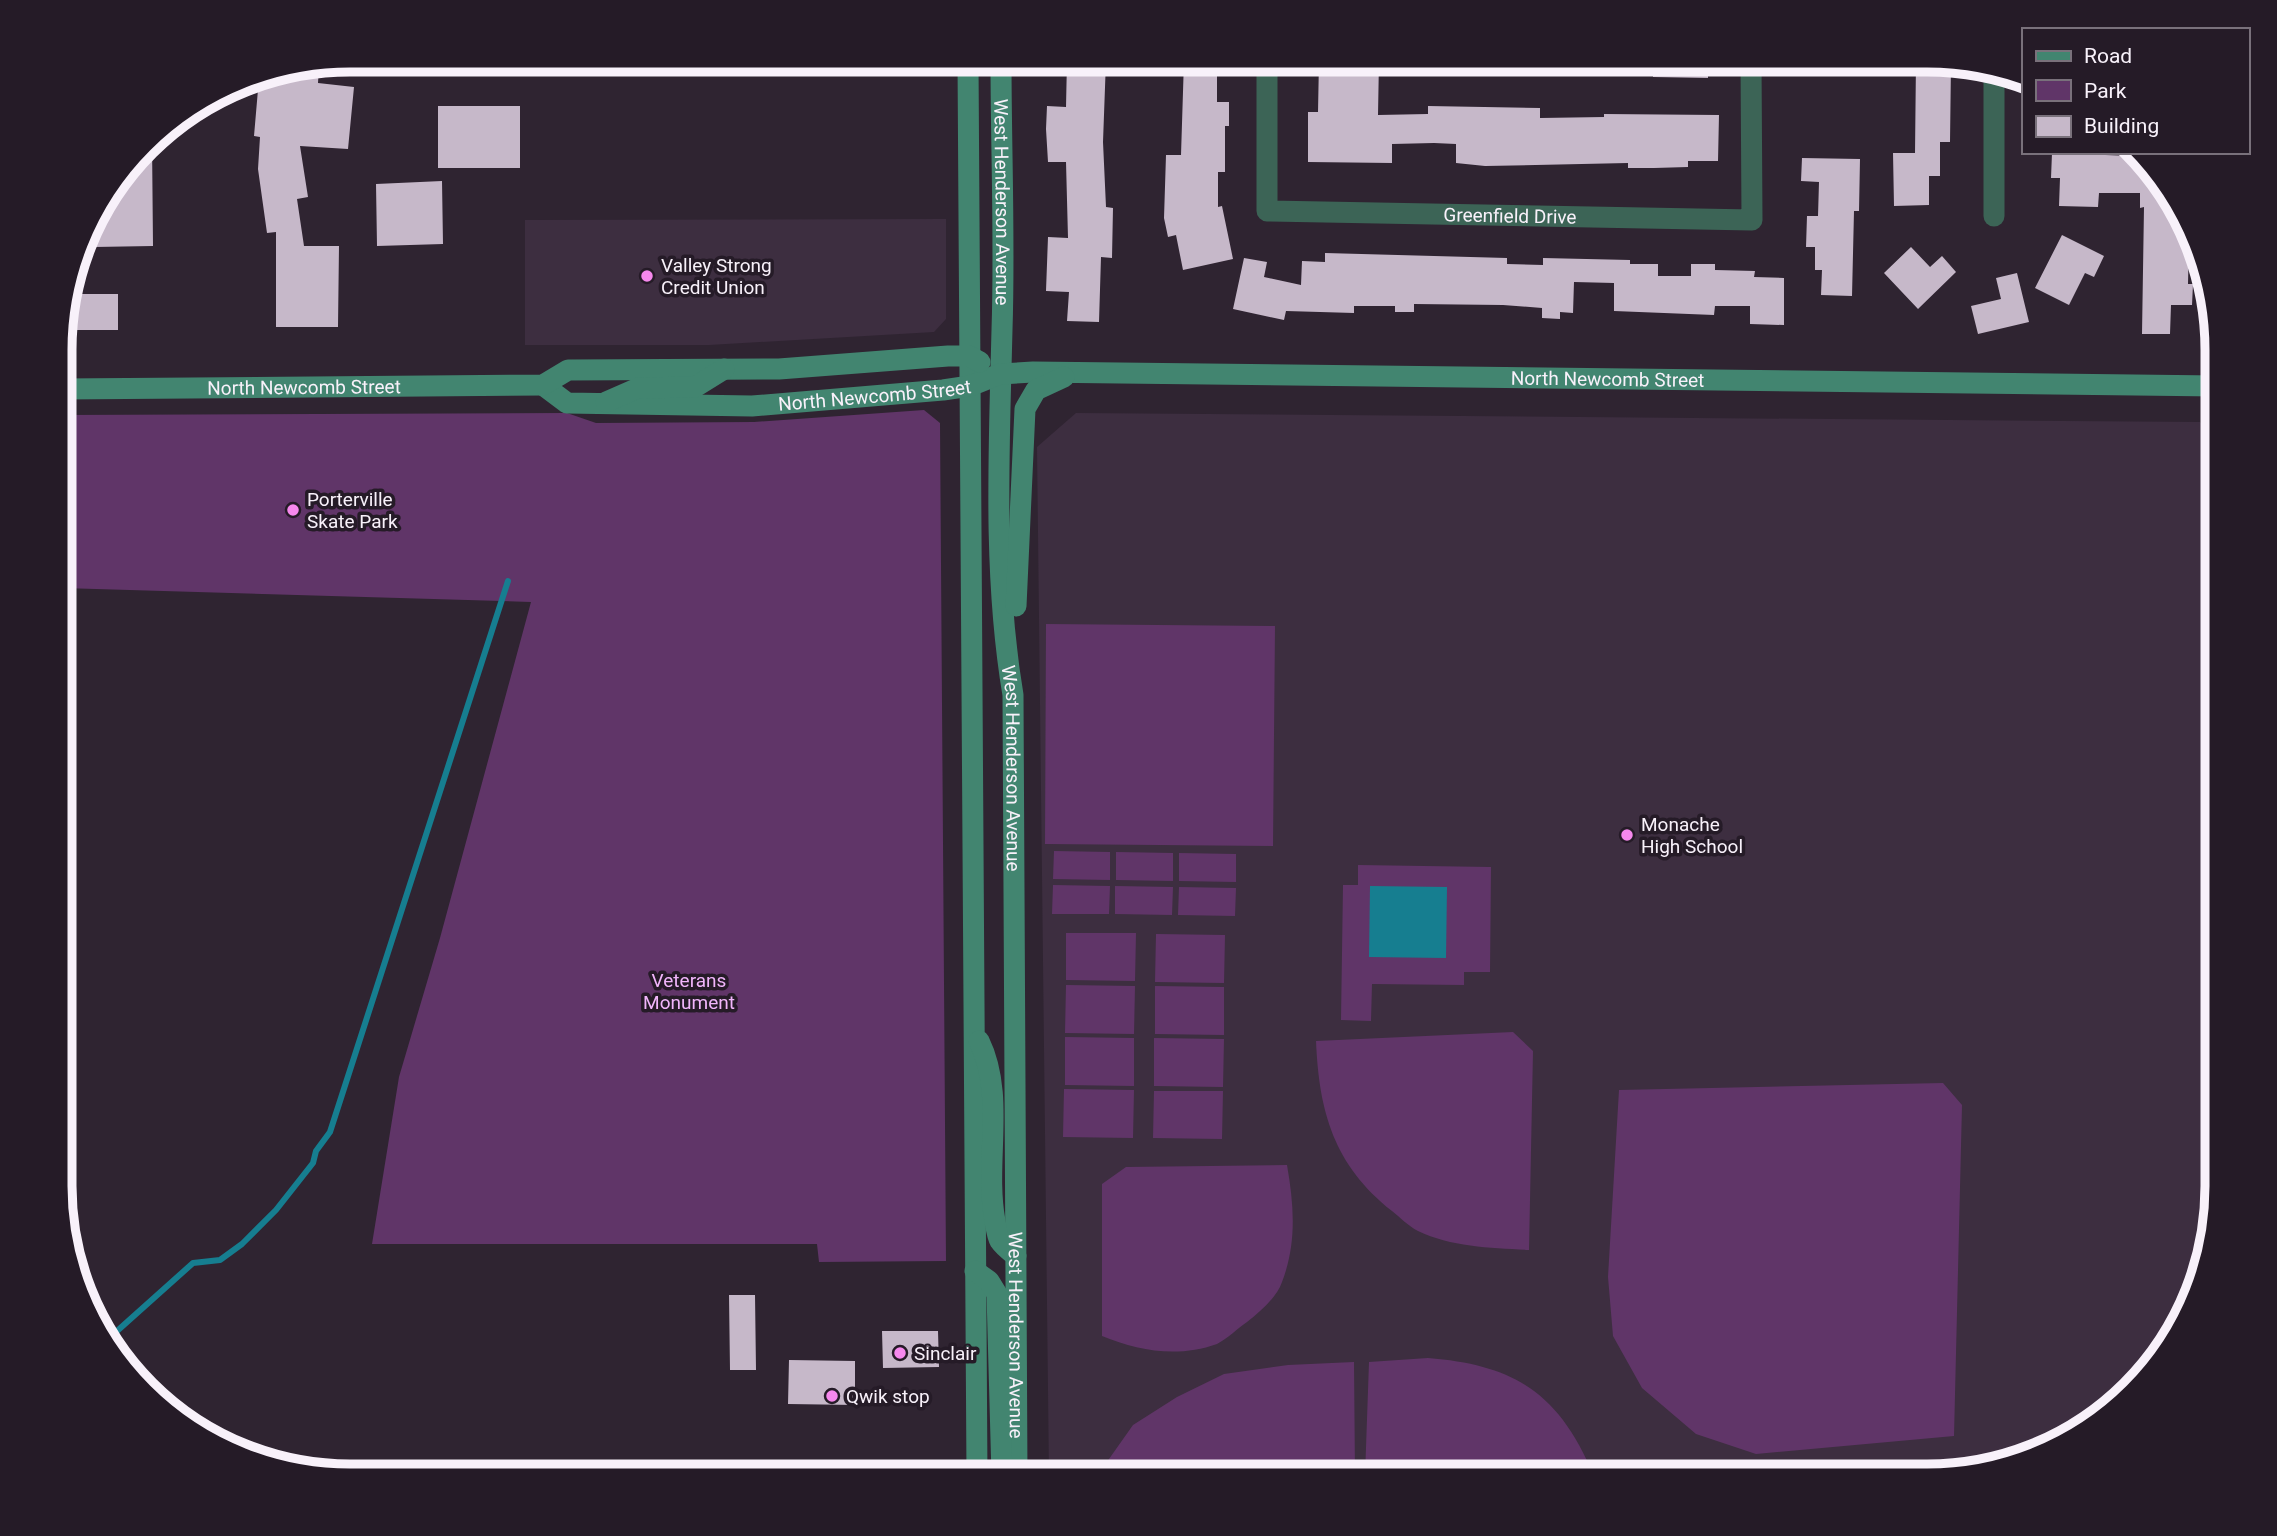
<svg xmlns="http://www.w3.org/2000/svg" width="2277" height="1536" font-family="Roboto,sans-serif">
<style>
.built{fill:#3d2e40}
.green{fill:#603568}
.water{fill:#167e90}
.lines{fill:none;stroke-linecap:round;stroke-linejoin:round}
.stream{stroke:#167e90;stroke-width:6}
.building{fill:#c6b8c9}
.minor{stroke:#3c6456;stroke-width:21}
.secondary{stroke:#428570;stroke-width:21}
.poi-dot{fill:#f688ed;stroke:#251b27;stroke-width:2.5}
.labels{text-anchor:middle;stroke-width:7;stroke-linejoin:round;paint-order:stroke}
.street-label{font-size:19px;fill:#f8f1fa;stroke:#251b27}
.poi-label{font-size:19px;fill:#f8f1fa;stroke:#251b27;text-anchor:start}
.park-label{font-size:19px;fill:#f1b5fb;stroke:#251b27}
.rim{fill:none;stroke:#f8f1fa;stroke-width:9}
</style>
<rect width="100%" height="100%" fill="#2f2431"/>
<path class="built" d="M946 219V319L934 332 709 345H525V220Z
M1076 413 2200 422 2213 436V1222L2202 1279 2168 1348 2072 1438 1945 1476H1049L1037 447Z"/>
<path class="green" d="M924 410 940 423 946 1261 819 1262 817 1244H372L399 1077 440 938 531 602 62 588V415L567 413 596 423 754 422Z
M1046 624 1275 626 1273 846 1045 844Z
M1054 851 1110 852V880L1053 879Z
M1116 852 1173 853V881L1116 880Z
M1179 853 1236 854V882L1179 881Z
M1358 865 1491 867 1490 972H1464V985L1372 984 1371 1021 1341 1020 1343 885H1358Z
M1053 885 1110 886 1109 914H1052Z
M1115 886 1173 887 1172 915 1115 914Z
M1179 887 1236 888 1235 916 1178 915Z
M1066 933H1136L1135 981 1066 980Z
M1156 934 1225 935 1224 983 1155 982Z
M1066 985 1135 986 1134 1034 1065 1033Z
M1155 986 1224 987V1035L1155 1034Z
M1513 1032 1533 1051 1529 1250C1492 1248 1451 1247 1418 1231 1408 1226 1400 1217 1392 1211 1334 1165 1319 1112 1316 1041Z
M1065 1037 1134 1038V1086L1065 1085Z
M1154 1038 1224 1039 1223 1087 1154 1086Z
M1943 1083 1962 1105 1954 1436 1756 1454 1696 1434 1642 1388 1613 1336 1608 1277 1619 1090Z
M1064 1089 1134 1090 1133 1138 1063 1137Z
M1154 1091H1223L1222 1139 1153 1138Z
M1287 1165C1294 1205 1297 1243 1282 1282 1277 1297 1260 1312 1247 1322 1238 1328 1227 1339 1217 1344 1178 1358 1138 1351 1102 1336V1184L1126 1167Z
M1428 1358C1515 1365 1559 1393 1594 1476H1365L1369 1362Z
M1354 1362 1355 1476H1097L1133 1425 1177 1397 1224 1374 1288 1365Z"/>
<path class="water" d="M1370 886 1447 887 1446 958 1369 957Z"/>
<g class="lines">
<path class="stream" d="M107 1340 193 1263 220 1260 242 1244 276 1210 313 1163 316 1151 330 1132 508 581"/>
</g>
<path class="building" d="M1067 60H1106L1103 142 1106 207 1113 208 1112 258 1101 257 1099 322 1067 321 1069 292 1046 291 1048 237 1068 238 1066 162H1048L1046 129 1047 106 1066 107Z
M1184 60H1217V102H1229V126H1225V172H1218V207L1222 206 1233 259 1183 270 1176 235 1168 237 1164 218 1166 155H1181Z
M1319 60H1379L1378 115 1428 114V106L1540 108V118L1604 117V114L1719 115 1718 161H1688V167L1654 168H1628V163L1485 166 1456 163V144L1434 143 1392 144V163L1308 162V112H1318Z
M1653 60H1708V78L1653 77Z
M1916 60 1951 63 1950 142H1940V176H1929V205L1894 206 1893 153H1915Z
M319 66 318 83 354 87 348 149 300 146 308 197 297 199 304 246H339L338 327H276V232L267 233 258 169 260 137 254 136 259 78Z
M438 106H520V168H438Z
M152 141 153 246 94 247 93 222H104V203Z
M2052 153 2132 156 2171 196V216L2182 217 2189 240 2188 284H2193L2192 305H2171L2170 334H2142L2144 207 2140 208V193H2099L2098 207 2059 206 2060 178H2051Z
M1802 158 1860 159 1859 211H1854L1852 296 1821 295 1822 270H1815V247H1806L1807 216H1818L1819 182 1801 181Z
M442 181 443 244 377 246 376 184Z
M2062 235 2104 256 2094 277 2085 273 2069 305 2035 288Z
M1911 247 1930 267 1942 256 1956 272 1918 309 1884 273Z
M1325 253 1507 258V264L1543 265V258L1630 260V264H1658V276H1691V264H1715V270L1755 271 1754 277 1784 278V325L1750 324V306H1715L1714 315 1614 311V283L1574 282 1573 313 1560 312V319L1542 318V308L1503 305 1414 304V312H1395V306H1354V313L1286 311 1284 320 1233 309 1244 258 1267 262 1264 277 1301 285 1302 261 1325 262Z
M2017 273 2029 322 1978 334 1971 306 2001 299 1996 278Z
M72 294H118V330H73Z
M729 1295H755L756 1370H730Z
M882 1331H938L939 1367 883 1368Z
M789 1360 855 1361V1405L788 1404Z"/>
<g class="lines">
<g class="minor">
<path id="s1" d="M1267 60V211L1752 220 1751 60"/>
<path d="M1994 71V216"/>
</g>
<g class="secondary">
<path d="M968 60 977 1476"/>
<path id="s2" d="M1001 60C1001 150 1005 240 1002 330 999 451 993 576 1013 695L1017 1476"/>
<path id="s3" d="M543 385 567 403 752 406 943 390 970 386 1000 374 1033 372 2217 386"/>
<path id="s4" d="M62 389 543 385 568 370 779 369 948 356H969L980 362"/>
<path d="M606 402 638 388 695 387 724 369"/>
<path d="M1016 606 1025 409 1036 390 1064 377"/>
<path d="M979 1041C1006 1096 984 1162 995 1221 996 1227 997 1236 1000 1241 1004 1247 1011 1252 1016 1256"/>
<path d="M975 1271 989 1281 997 1294 1002 1476"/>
</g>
</g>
<g class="poi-dot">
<circle cx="647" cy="276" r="7"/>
<circle cx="293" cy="510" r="7"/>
<circle cx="1627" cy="835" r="7"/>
<circle cx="900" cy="1353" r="7"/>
<circle cx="832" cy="1396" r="7"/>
</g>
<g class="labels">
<g class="street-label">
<text dy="7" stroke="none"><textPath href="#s2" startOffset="142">West Henderson Avenue</textPath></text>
<text dy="7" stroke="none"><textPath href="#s1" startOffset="394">Greenfield Drive</textPath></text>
<text dy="7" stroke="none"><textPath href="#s3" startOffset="1074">North Newcomb Street</textPath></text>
<text dy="7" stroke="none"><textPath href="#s4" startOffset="242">North Newcomb Street</textPath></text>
<text dy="7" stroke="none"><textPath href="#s3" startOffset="338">North Newcomb Street</textPath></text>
<text dy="7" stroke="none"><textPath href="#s2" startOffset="709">West Henderson Avenue</textPath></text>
<text dy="7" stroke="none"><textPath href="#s2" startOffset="1276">West Henderson Avenue</textPath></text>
</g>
<g class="poi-label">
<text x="661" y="272">Valley Strong<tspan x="661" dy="22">Credit Union</tspan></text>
<text x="307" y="506">Porterville<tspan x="307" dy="22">Skate Park</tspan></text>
<text x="1641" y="831">Monache<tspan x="1641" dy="22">High School</tspan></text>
<text x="914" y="1360">Sinclair</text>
<text x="846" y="1403">Qwik stop</text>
</g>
<g class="park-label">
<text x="689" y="987">Veterans<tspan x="689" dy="22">Monument</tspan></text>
</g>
</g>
<path d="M0 0H2277V1536H0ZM350 72H1927A278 278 0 0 1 2205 350V1186A278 278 0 0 1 1927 1464H350A278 278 0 0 1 72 1186V350A278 278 0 0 1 350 72Z" fill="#251b27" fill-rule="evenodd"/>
<path class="rim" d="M350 72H1927A278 278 0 0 1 2205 350V1186A278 278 0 0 1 1927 1464H350A278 278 0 0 1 72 1186V350A278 278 0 0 1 350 72Z"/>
<rect x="2022" y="28" width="228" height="126" fill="#251b27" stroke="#79717b" stroke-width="2"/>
<rect x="2036" y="51" width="35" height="10" fill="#428570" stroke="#79717b" stroke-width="2"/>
<text x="2084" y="63" font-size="21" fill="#f8f1fa">Road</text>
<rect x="2036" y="80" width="35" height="21" fill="#603568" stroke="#79717b" stroke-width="2"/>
<text x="2084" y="98" font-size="21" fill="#f8f1fa">Park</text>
<rect x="2036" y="116" width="35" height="21" fill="#c6b8c9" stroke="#79717b" stroke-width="2"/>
<text x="2084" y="133" font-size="21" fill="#f8f1fa">Building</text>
</svg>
